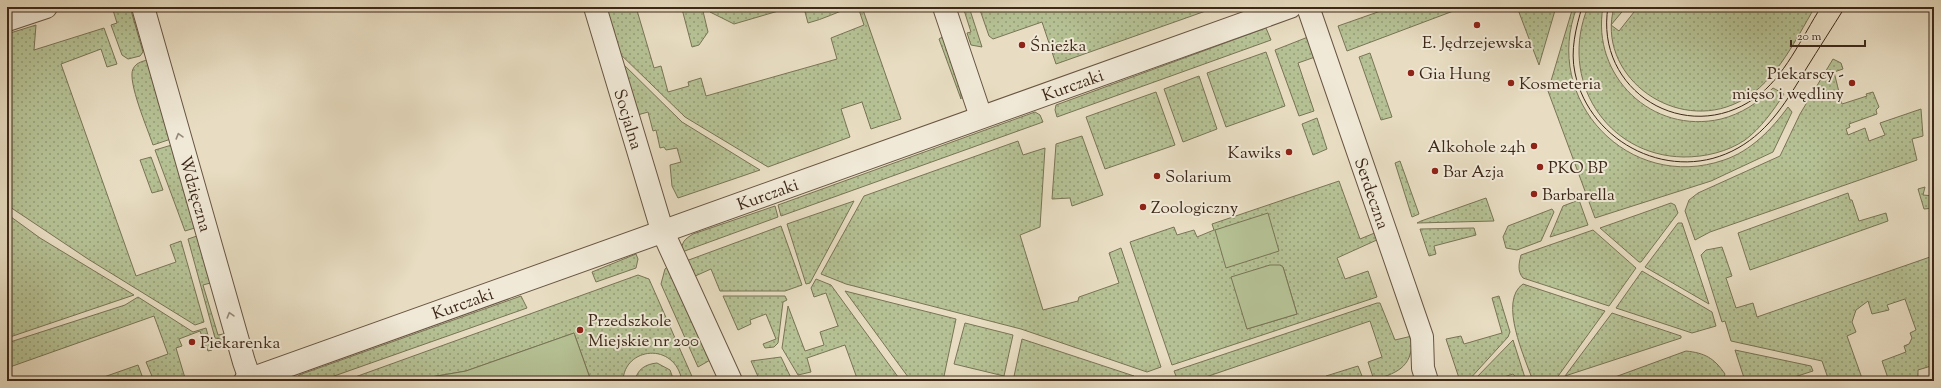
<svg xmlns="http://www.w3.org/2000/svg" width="1941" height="388" font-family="'Sorts Mill Goudy',serif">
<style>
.grass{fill:url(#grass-dots);stroke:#797456;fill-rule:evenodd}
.park{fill:#b5c194;stroke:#797456}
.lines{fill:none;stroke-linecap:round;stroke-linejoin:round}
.minor-casing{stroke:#685543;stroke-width:24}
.minor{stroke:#f0e9d7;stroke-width:22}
.tram{stroke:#3d2819;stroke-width:1}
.oneway{stroke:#968878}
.poi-dot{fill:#8f2418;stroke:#f0e9d7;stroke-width:1.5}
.labels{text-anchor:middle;stroke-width:4;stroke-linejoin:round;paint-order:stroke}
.poi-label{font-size:17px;fill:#3d2819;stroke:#f0e9d7;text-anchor:start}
.street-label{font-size:17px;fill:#3d2819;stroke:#f0e9d7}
</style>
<defs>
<pattern id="grass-dots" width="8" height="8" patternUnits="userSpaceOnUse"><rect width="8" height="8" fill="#b5c194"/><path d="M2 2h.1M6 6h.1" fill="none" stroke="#949d78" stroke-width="1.8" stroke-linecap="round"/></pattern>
</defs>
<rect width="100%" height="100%" fill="#e8ddc2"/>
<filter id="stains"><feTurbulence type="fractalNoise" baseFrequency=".005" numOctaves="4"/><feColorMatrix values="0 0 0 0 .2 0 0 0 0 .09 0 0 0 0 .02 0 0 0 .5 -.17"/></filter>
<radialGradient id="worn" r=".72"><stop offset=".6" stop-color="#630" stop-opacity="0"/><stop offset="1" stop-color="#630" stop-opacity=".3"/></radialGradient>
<path class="grass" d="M112 7H130L143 52 140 56 128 59 122 55 111 25 117 23Z
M603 7H636L654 68 661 66 668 92 689 86 688 82 701 78 706 96 837 59 831 38 864 25 858 7H862L901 119 871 129 862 102 841 109 850 137 768 167 685 117 615 49Z
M690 7H702L708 32 699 45 692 47 682 9Z
M709 7H792L734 24 710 12Z
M822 7H852C837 12 824 19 808 23L805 12Z
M963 7H969L982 47 971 45 967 33 971 32Z
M979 7H1217L1056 64 1042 22 993 39 989 36Z
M1392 7H1464L1347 51 1338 26Z
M1517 7H1556L1539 65Z
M1573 7H1577C1541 100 1629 193 1724 160 1751 151 1772 129 1788 107L1792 112 1773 152 1711 181 1595 218 1548 91Z
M1588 7H1603C1591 76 1652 135 1721 119 1741 114 1758 103 1773 88L1784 94C1773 111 1761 128 1745 140 1727 152 1705 157 1684 157 1606 156 1558 79 1588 7Z
M1614 7H1626L1611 25 1619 31 1638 7H1815C1794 42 1773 89 1732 105 1670 130 1596 74 1614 7Z
M36 25 34 50 104 28 117 64 107 67 101 49 61 64 136 276 176 262 170 245 181 241 204 322 195 325 88 259 7 205V34Z
M1266 28 1271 40 1057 117 1055 110 1056 105Z
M944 36 961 87V99L939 39Z
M1308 37 1315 57 1298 63 1314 111 1299 116 1275 50Z
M1266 52 1285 106 1226 127 1207 73Z
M1370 53 1392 117 1381 120 1359 57Z
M151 59 174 138 153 145C148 130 127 81 133 69 136 62 144 61 151 59Z
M1833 59 1841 63 1843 69 1834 72 1842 104 1867 96 1866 94 1873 92 1879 107 1876 110 1877 114 1849 124 1850 127 1846 129 1848 135 1865 128 1869 141 1885 135 1880 123 1921 109 1923 136 1912 139 1917 160 1710 232 1695 240 1685 211 1689 200 1698 193 1780 156 1800 114Z
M619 60 682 122 760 170 678 198 672 186 670 165 681 162 677 148 666 150 664 147 660 148 656 130 653 131 648 112 634 116Z
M1199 76 1217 129 1183 142 1164 89Z
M1156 92 1175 145 1105 169 1086 117Z
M1035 112 1040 115 1043 122 781 216 778 205Z
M1317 118 1327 149 1313 155 1302 124Z
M1082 136 1103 195 1072 206 1070 198 1052 199 1056 144Z
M1018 141 1023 155 1045 148 1040 227 1020 235 1043 310 1078 301 1079 297 1119 283 1109 253 1121 248 1161 367 1147 372 1021 329 846 284 821 274 864 196Z
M175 144 198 227 185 231 155 150Z
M151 157 163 190 152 193 140 160Z
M1400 161 1419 214 1412 217 1395 163Z
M1339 181 1360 239 1377 232 1379 239 1337 258 1345 279 1368 271 1377 297 1172 365 1130 242 1174 227 1177 235 1194 230 1197 237 1214 230 1212 224ZM1280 265 1283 267 1297 314 1247 329Z
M1925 187 1923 195 1934 196V208L1924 209 1918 189Z
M1848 193 1850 200H1852L1859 221 1886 213 1888 221 1750 270 1738 233Z
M1486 198 1494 221 1417 223 1421 221Z
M1579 200 1588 225 1550 237 1563 206Z
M854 201 810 283 806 284 787 224Z
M1671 203 1675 205 1678 213 1641 262H1639L1600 228Z
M775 206 778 217 682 252C681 242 685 239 693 234Z
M1552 209 1554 212 1541 241 1517 250 1506 248 1503 237 1508 226Z
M7 214 40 238 134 295 7 338Z
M1678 223H1682L1709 304 1645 267Z
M781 226 802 285 785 291H720L711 269 693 277 686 261Z
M1474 228 1476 235 1434 246 1436 254 1429 256 1420 229Z
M1593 230 1636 268 1609 306 1523 278C1517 271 1519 263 1521 255Z
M200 235 214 282 203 285 218 335 228 333 231 341 215 338 188 239Z
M1722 247 1732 276 1726 278 1736 308 1753 303 1757 317 1930 257 1932 275 1934 276V344H1931V366L1918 370V376L1903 381H1889L1882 361 1906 352 1904 346 1909 344 1912 338 1910 333 1916 330 1905 299 1887 305 1889 310 1872 314 1868 301 1856 310 1852 322 1856 332 1847 336 1863 381H1829L1822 361 1731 341 1725 321 1722 322 1701 255 1706 250Z
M636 254 638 259 636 268 596 282 592 272Z
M670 264 712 359 698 367 661 284 665 269Z
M1642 271 1712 312 1716 326 1692 333 1616 308Z
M638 275 649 279 694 381H682C675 341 624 347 623 381H591L574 333 466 371 408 381H344Z
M816 279 831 285 901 381H858L845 345 807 358 811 372 798 375 782 348 788 306 805 351 824 345 820 332 838 326 826 293 814 297 811 288Z
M1523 284 1605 311 1556 379 1549 381H1533C1525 358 1498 301 1523 284Z
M845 291 956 319 943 381H911Z
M521 296 527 308 320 381H297L299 375Z
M723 296H785L787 300 783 302 778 343 774 347 765 348 763 344 776 339 766 314 750 320 751 324 738 330Z
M1499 296 1510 332 1508 337 1468 381H1460L1446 339 1461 336 1464 344 1502 333 1492 298Z
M138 297 193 332 206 328 212 350 208 351 200 331 179 339 182 346 176 348 185 378 176 381H154L146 362 168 354 154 316 7 368V343L125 305Z
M1377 303H1380L1395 340 1412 336C1413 365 1401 372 1374 380L1368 362 1382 357 1370 321 1194 381H1178L1174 371Z
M1612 313 1681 336V338L1565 376Z
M965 323 1013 335 1004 376 954 364Z
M1022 339 1134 376 1119 381H1013Z
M1513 340 1526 381H1519L1513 374 1492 381H1473Z
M1735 350 1811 366 1813 371 1782 381H1745Z
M1686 351C1705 353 1714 358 1725 374L1722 381H1689L1687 376 1671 381H1604Z
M781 357 792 380 760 381 751 361Z
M657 363 670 370 674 381H635C637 369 646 364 657 363Z
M138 365 144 381H102L101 378Z
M1358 366 1364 381H1328L1326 376Z"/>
<path class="park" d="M1268 213 1279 251 1226 268 1215 230Z
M1270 265H1280L1283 267 1297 314 1247 329 1231 277Z
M574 333 591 381H408L466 371Z"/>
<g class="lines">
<defs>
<g id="minor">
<path id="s1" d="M143 7 244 362 250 379"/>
<path id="s2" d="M595 7 662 230 731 381"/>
<path d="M944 7 981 117"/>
<path id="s3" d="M1308 7 1422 337 1423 368 1427 381"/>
<path d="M7 20 46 7"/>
<path id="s4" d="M245 381 1290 7"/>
</g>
</defs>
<use href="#minor" class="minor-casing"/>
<use href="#minor" class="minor"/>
<path class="tram" d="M1582 7C1576 28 1570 50 1575 73 1590 144 1673 185 1738 148 1770 130 1788 99 1806 69 1819 48 1832 28 1845 7
M1608 7C1594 91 1686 147 1755 98 1784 78 1802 37 1821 7"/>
</g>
<defs><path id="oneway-chevron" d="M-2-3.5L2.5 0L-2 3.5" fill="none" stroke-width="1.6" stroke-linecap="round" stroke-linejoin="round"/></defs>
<g class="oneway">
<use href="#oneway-chevron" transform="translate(179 136) rotate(-106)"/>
<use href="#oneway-chevron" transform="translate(230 315) rotate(-106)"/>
</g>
<g class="poi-dot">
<circle cx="1477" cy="25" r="4"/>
<circle cx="1022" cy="45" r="4"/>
<circle cx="1411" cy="73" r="4"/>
<circle cx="1511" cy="83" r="4"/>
<circle cx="1852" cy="83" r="4"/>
<circle cx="1534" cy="146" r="4"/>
<circle cx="1289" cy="152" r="4"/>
<circle cx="1540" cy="167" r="4"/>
<circle cx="1435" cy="171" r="4"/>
<circle cx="1157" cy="176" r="4"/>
<circle cx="1534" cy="194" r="4"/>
<circle cx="1143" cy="207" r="4"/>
<circle cx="580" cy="330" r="4"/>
<circle cx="192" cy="342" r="4"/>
</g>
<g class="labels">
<g class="poi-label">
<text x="1477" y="48" text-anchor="middle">E. Jędrzejewska</text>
<text x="1030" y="51">Śnieżka</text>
<text x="1419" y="79">Gia Hung</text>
<text x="1844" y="79" text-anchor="end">Piekarscy -<tspan x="1844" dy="20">mięso i wędliny</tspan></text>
<text x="1519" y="89">Kosmeteria</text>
<text x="1526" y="152" text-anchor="end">Alkohole 24h</text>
<text x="1281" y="158" text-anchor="end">Kawiks</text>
<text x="1548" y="173">PKO BP</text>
<text x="1443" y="177">Bar Azja</text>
<text x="1165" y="182">Solarium</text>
<text x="1542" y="200">Barbarella</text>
<text x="1151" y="213">Zoologiczny</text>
<text x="588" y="326">Przedszkole<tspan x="588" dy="20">Miejskie nr 200</tspan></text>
<text x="200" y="348">Piekarenka</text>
</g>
<g class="street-label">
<text dy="6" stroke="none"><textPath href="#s4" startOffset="879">Kurczaki</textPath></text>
<text dy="6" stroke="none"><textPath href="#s2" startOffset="117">Socjalna</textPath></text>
<text dy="6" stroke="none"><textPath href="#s1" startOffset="194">Wdzięczna</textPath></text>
<text dy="6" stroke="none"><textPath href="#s4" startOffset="555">Kurczaki</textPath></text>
<text dy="6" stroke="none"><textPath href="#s3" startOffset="197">Serdeczna</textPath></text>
<text dy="6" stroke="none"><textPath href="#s4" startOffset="231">Kurczaki</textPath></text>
</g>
</g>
<rect width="1941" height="388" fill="none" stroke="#e8ddc2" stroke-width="24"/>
<rect x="8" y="8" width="1925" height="372" fill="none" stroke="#3d2819" stroke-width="2"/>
<rect x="12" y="12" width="1917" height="364" fill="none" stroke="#3d2819"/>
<path d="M1791 40v6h74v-6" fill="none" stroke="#3d2819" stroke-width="2"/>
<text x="1797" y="40" font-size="12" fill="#3d2819" stroke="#f0e9d7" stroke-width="3" paint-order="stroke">20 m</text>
<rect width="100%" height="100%" filter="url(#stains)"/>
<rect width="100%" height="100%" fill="url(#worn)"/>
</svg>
